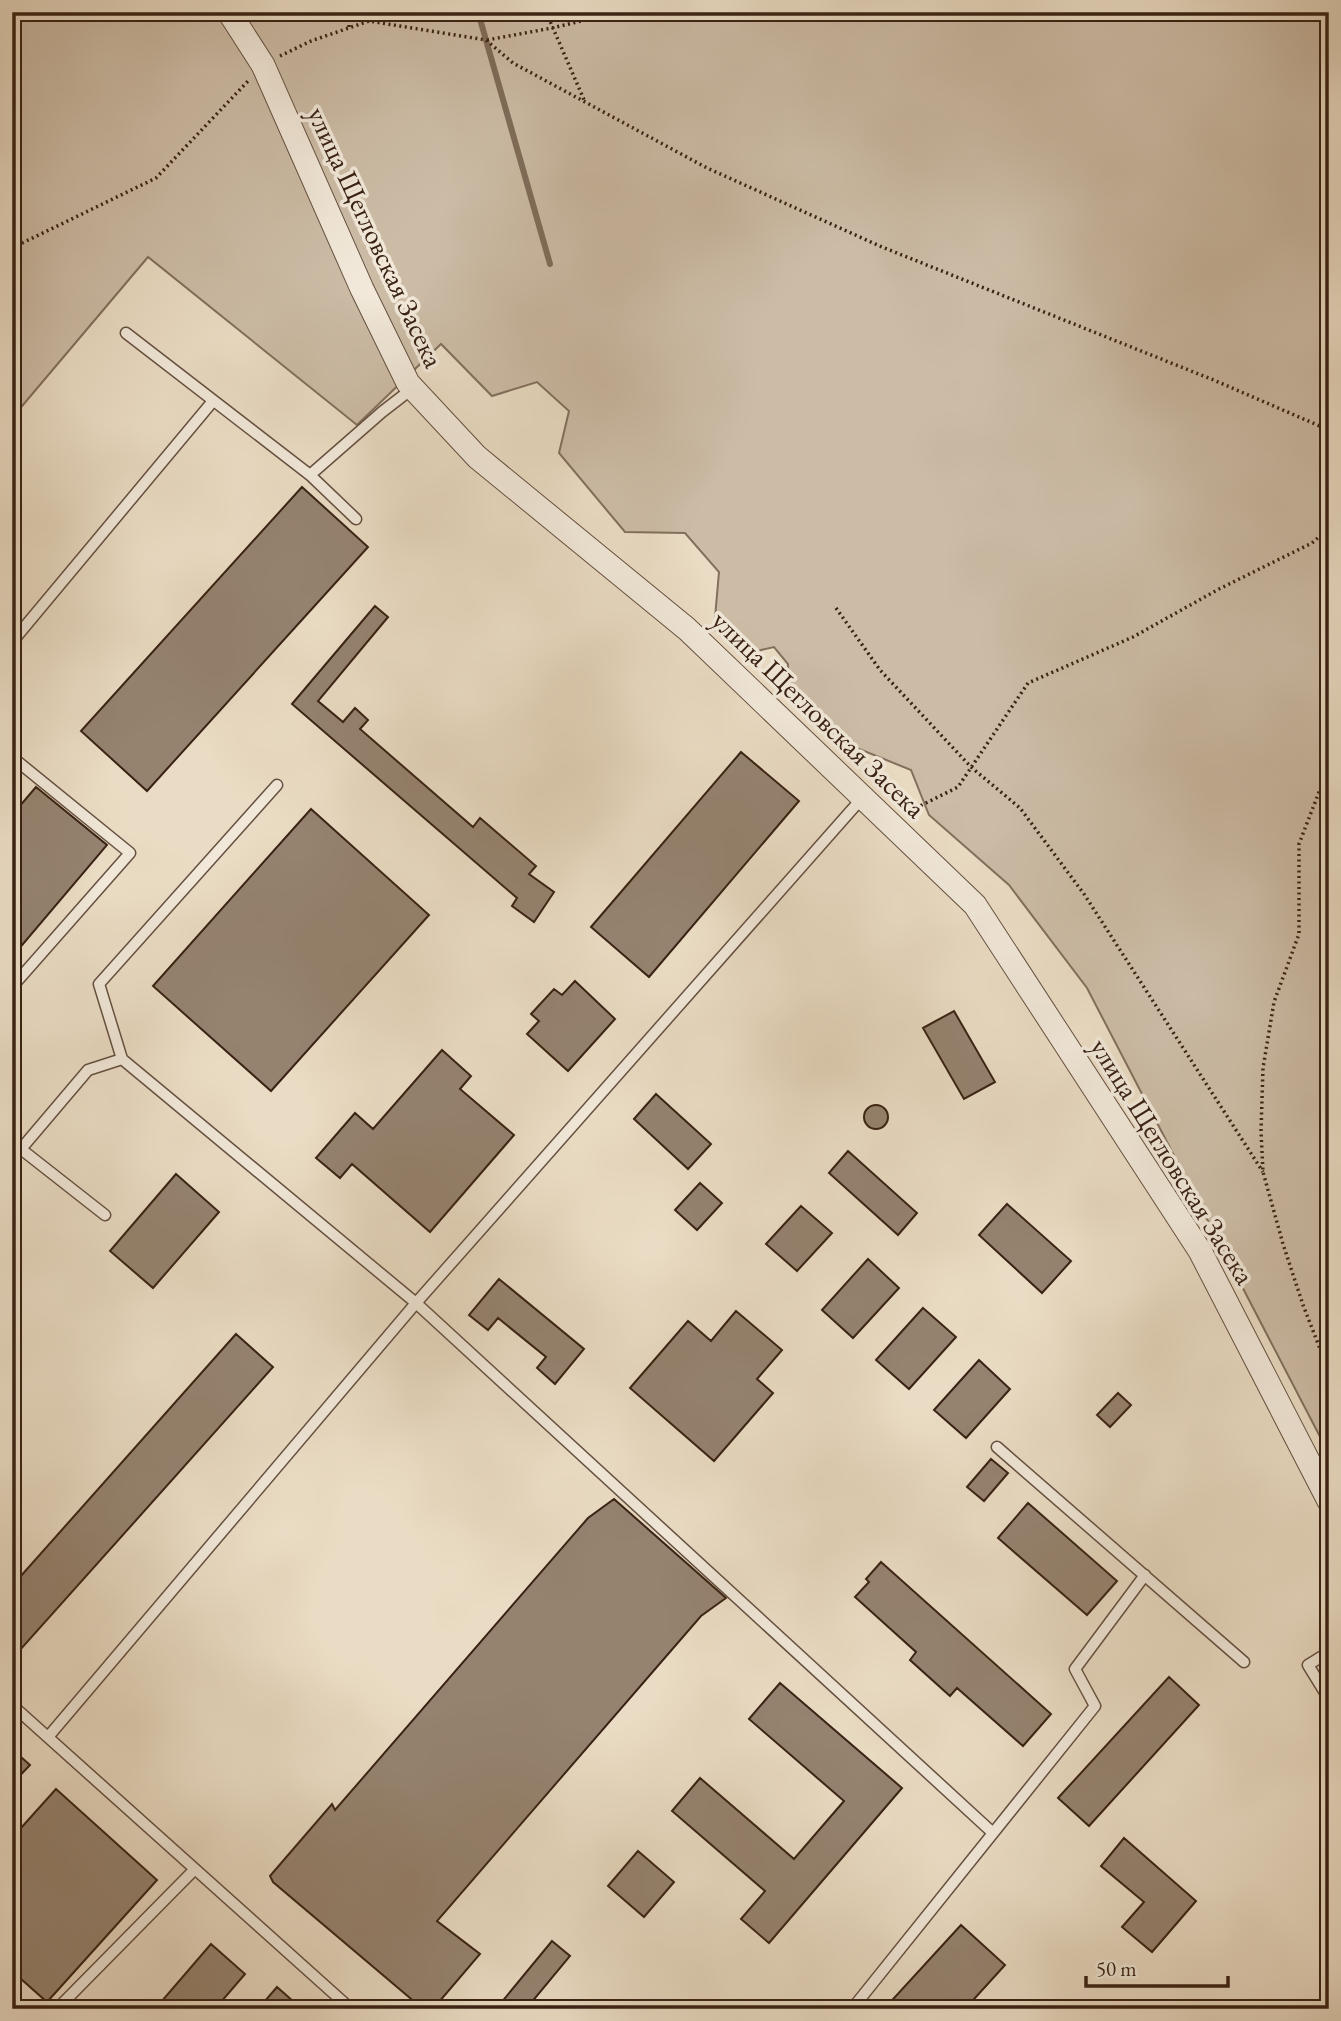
<svg xmlns="http://www.w3.org/2000/svg" width="1341" height="2021" font-family="'EB Garamond',serif">
<style>
.green{fill:#ccbca6;stroke:#826f5d;stroke-width:2}
.lines{fill:none;stroke-linecap:round;stroke-linejoin:round}
.stream{stroke:#7f6c5a;stroke-width:6}
.building{fill:#958370;stroke:#392214;stroke-width:2}
.lane-casing{stroke:#655040;stroke-width:13}
.street-casing{stroke:#655040;stroke-width:25}
.path{stroke:#392214;stroke-width:3.5;stroke-dasharray:2 3.5;stroke-linecap:butt}
.lane{stroke:#f1e8d9;stroke-width:10}
.street{stroke:#f1e8d9;stroke-width:23}
.labels{text-anchor:middle;stroke-width:7;stroke-linejoin:round;paint-order:stroke}
.street-label{font-size:28px;fill:#392214;stroke:#f1e8d9}
</style>
<rect width="100%" height="100%" fill="#eadcc4"/>
<filter id="stains"><feTurbulence type="fractalNoise" baseFrequency=".00286" numOctaves="4"/><feColorMatrix values="0 0 0 0 .2 0 0 0 0 .09 0 0 0 0 .02 0 0 0 .5 -.17"/></filter>
<radialGradient id="worn" r=".72"><stop offset=".6" stop-color="#630" stop-opacity="0"/><stop offset="1" stop-color="#630" stop-opacity=".3"/></radialGradient>
<path class="green" d="M12 12H1329V1454L1087 988 1009 885 929 815 911 770 827 736 787 696 788 664 774 647 740 655 714 629 719 572 685 533 625 532 559 453 569 411 537 382 492 396 441 344 357 425 148 257 12 418Z"/>
<g class="lines">
<path class="stream" d="M478 12 550 264"/>
</g>
<path class="building" d="M302 487 368 547 147 791 81 731Z
M375 606 388 617 318 701 343 722 355 708 368 720 360 729 473 827 480 818 536 866 529 874 554 892 534 922 512 906 517 898 292 704Z
M741 752 799 801 649 977 591 927Z
M36 787 107 845 12 957V815Z
M311 809 429 915 271 1091 153 986Z
M575 981 615 1019 568 1071 527 1034 539 1021 531 1014 554 989 562 995Z
M954 1011 995 1082 964 1099 923 1028Z
M442 1050 471 1076 460 1089 514 1135 430 1232 352 1164 340 1178 316 1158 355 1113 373 1129Z
M656 1094 711 1144 688 1169 634 1119Z
M864 1117a12 12 0 1 1 24 0a12 12 0 1 1-24 0Z
M848 1151 917 1213 898 1235 829 1173Z
M176 1174 219 1212 153 1288 110 1251Z
M700 1183 722 1203 697 1230 675 1210Z
M1007 1204 1071 1261 1042 1293 979 1235Z
M801 1206 832 1233 797 1271 766 1244Z
M868 1259 899 1288 853 1338 822 1310Z
M499 1279 584 1349 555 1384 537 1368 546 1357 498 1318 488 1330 469 1315Z
M923 1308 956 1337 909 1389 876 1360Z
M736 1311 782 1350 757 1379 773 1393 714 1461 630 1388 688 1321 711 1341Z
M236 1334 273 1367 12 1659V1586Z
M979 1360 1010 1389 966 1438 934 1410Z
M1118 1393 1131 1405 1110 1427 1097 1415Z
M991 1459 1008 1473 984 1501 967 1487Z
M614 1499 726 1598 701 1616 437 1921 480 1954 433 2009H423L273 1882 270 1876 332 1804 335 1810 588 1518Z
M1028 1503 1117 1581 1087 1615 998 1538Z
M881 1562 1051 1714 1023 1746 957 1688 950 1696 910 1660 916 1652 855 1597 869 1582 866 1579Z
M1169 1677 1199 1705 1089 1826 1058 1798Z
M780 1683 902 1788 769 1943 741 1919 765 1891 672 1811 700 1778 794 1859 844 1801 749 1719Z
M12 1749 30 1765 12 1784Z
M56 1789 157 1880 47 2002 12 1971V1838Z
M1124 1838 1196 1901 1152 1952 1122 1927 1144 1902 1101 1866Z
M638 1851 674 1882 644 1917 608 1886Z
M961 1925 1005 1965 965 2009H884Z
M552 1941 570 1956 526 2009H496Z
M211 1944 245 1974 215 2009H155Z
M277 1987 302 2009H258Z"/>
<g class="lines">
<defs>
<path id="lane" d="M126 333 310 475 356 519
M310 475 382 412 413 388
M12 642 213 401
M12 757 130 853 12 987
M277 785 99 984 122 1059 416 1303 993 1833
M12 1142 105 1215
M21 1149 88 1070 122 1059
M997 1447 1244 1662
M1329 1652 1308 1665 1329 1699
M12 1705 351 2009
M48 1737 416 1303 863 797
M57 2009 195 1869
M852 2009 1095 1706 1075 1669 1145 1575"/>
<path id="street" d="M229 12 263 65 362 289 408 383 477 457 687 629 975 905 1200 1251 1329 1501"/>
</defs>
<use href="#lane" class="lane-casing"/>
<use href="#street" class="street-casing"/>
<path class="path" d="M346 12 367 20
M546 12 585 102
M349 27V12
M487 40 552 28 619 12
M280 56 311 41 369 21 486 40 513 63 707 168 882 247 1216 381 1329 430
M12 248 156 178 249 80
M836 608 880 670 971 767 1020 808 1084 894 1263 1172
M1329 766 1299 844V934L1274 1002 1263 1068 1261 1131 1263 1172 1283 1244 1303 1305 1329 1372
M906 813 958 787 1028 683 1133 637 1219 589 1312 543 1329 528"/>
<use href="#lane" class="lane"/>
<use href="#street" class="street"/>
</g>
<g class="labels">
<g class="street-label">
<text transform="translate(376 237) rotate(65)" y="10">улица Щегловская Засека</text>
<text transform="translate(819 714) rotate(44)" y="10">улица Щегловская Засека</text>
<text transform="translate(1173 1161) rotate(58)" y="10">улица Щегловская Засека</text>
</g>
</g>
<rect width="1341" height="2021" fill="none" stroke="#eadcc4" stroke-width="42"/>
<rect x="14" y="14" width="1313" height="1993" fill="none" stroke="#392214" stroke-width="3.5"/>
<rect x="21" y="21" width="1299" height="1979" fill="none" stroke="#392214" stroke-width="2"/>
<path d="M1086 1976v10h142v-10" fill="none" stroke="#392214" stroke-width="3.5"/>
<text x="1096" y="1976" font-size="21" fill="#392214" stroke="#f1e8d9" stroke-width="5" paint-order="stroke">50 m</text>
<rect width="100%" height="100%" filter="url(#stains)"/>
<rect width="100%" height="100%" fill="url(#worn)"/>
</svg>
